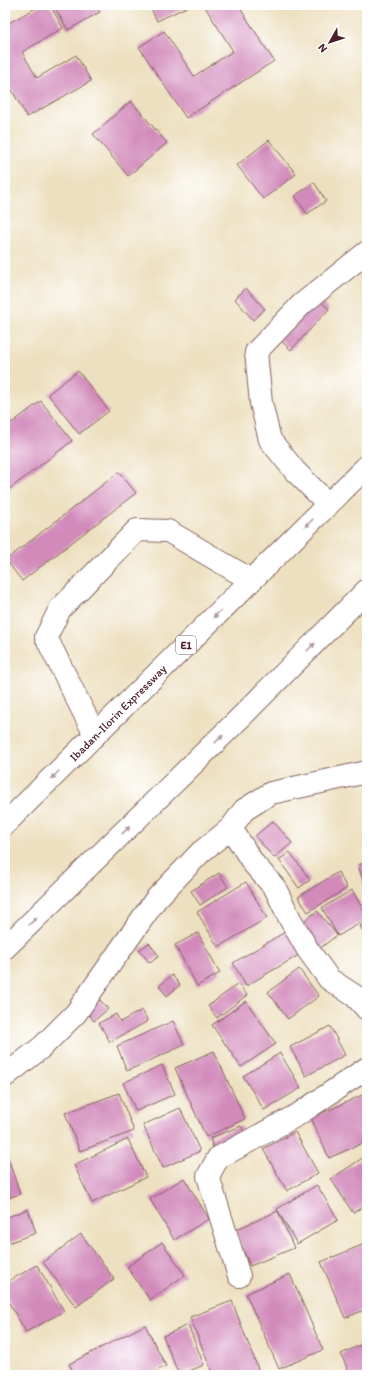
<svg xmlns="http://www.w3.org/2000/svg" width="372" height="1380" font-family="Itim,sans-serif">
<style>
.building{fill:#d28abb}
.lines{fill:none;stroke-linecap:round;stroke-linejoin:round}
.minor-casing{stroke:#83635f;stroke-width:24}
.highway-casing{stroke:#83635f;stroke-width:24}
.minor{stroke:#fff;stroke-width:22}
.highway{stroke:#fff;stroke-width:22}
.oneway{fill:#ae9aa0}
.labels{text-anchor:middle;stroke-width:4;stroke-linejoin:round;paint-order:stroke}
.shield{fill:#fff;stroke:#80626b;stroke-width:1}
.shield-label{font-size:11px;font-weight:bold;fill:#4a1f2b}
.street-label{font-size:12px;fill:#4a1f2b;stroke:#fff}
</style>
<rect width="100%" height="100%" fill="#fff"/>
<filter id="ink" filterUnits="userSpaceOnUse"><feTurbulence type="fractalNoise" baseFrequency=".025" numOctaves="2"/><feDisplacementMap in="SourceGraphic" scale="8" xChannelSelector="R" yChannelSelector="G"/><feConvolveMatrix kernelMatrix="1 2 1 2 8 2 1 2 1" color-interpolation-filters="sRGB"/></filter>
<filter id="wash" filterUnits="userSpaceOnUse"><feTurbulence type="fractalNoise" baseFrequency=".012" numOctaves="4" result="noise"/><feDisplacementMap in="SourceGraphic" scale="16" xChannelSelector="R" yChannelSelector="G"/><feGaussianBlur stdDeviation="0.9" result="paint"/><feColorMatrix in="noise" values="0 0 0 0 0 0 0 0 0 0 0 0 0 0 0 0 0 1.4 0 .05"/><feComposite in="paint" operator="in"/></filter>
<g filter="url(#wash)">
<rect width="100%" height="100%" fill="#ede0c0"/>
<g id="blocks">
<path class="building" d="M41 5H50L63 28 22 52 37 78 76 55 91 81 27 117 5 78V25Z
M53 5H96L100 12 68 30Z
M149 5H191L157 21Z
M209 5H238L274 61 186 118 139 47 164 31 194 76 233 51 205 7Z
M131 101 167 143 128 176 93 134Z
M269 140 296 174 263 199 237 165Z
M314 182 326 201 307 214 295 196Z
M246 288 265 309 253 320 235 299Z
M316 297 329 309 291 350 278 338Z
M78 371 109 411 79 434 48 394Z
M41 401 72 441 7 491 5 488V428Z
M5 412 11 421 5 424Z
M119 472 136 493 22 581 6 560Z
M273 821 292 843 274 858 255 836Z
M290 852 310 880 299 888 279 860Z
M367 862V892L358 865Z
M338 872 347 888 308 912 298 897Z
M219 873 228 887 200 905 191 891Z
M246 882 267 918 218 947 197 912Z
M352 890 367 916V919L338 936 322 908Z
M317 911 337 935 318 950 298 926Z
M367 922V938L360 926Z
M290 929 304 952 246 986 233 963Z
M198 933 220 973 197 986 175 945Z
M149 943 159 956 150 963 139 950Z
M299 969 319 996 288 1019 268 992Z
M172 975 180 985 167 996 159 986Z
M238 984 247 995 217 1018 208 1006Z
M100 1000 108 1009 94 1021 86 1011Z
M246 1001 276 1044 241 1067 212 1025Z
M142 1010 148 1021 110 1042 99 1023 116 1014 120 1022Z
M173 1021 184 1045 127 1071 117 1046Z
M330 1026 345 1055 306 1076 290 1047Z
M214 1051 245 1119 206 1137 175 1068Z
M280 1053 301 1088 264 1110 243 1076Z
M162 1065 175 1094 136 1111 123 1083Z
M119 1093 134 1131 80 1151 65 1113Z
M367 1093V1141L329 1158 311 1118Z
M180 1108 200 1151 163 1168 143 1125Z
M241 1126 245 1135 213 1148 210 1138Z
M295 1132 318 1173 287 1191 263 1149Z
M128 1139 146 1177 92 1203 74 1165Z
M367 1155V1204L353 1213 331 1179Z
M8 1158 20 1194 5 1199V1159Z
M184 1178 209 1219 174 1240 150 1199Z
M317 1185 338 1220 297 1244 277 1209Z
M28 1209 36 1233 5 1244V1218Z
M278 1211 294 1248 250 1266 235 1230Z
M81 1234 114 1279 76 1307 43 1262Z
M162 1242 185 1275 150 1300 127 1267Z
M362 1245 367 1257V1309L345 1318 321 1262Z
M37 1265 64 1311 26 1332 5 1296V1283Z
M290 1274 323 1350 279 1369 246 1294Z
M232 1301 260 1374 258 1375H213L190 1317Z
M145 1325 166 1366 149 1375H75L69 1364Z
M188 1325 204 1365 179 1375 163 1336Z
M367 1342V1375H350L341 1354Z
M5 1364 10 1375H5Z"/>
</g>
</g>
<g filter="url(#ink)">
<use href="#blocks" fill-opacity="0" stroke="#83635f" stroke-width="1"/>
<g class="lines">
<defs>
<path id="minor" d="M328 504 295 471 270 440 261 403 256 352 302 304 367 252
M95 735 46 637 60 609 137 530 168 531 251 580
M231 828 253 863 275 888 290 919 308 950 329 979 355 996 367 1009
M5 1076 42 1047 76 1013 156 899 201 852 231 828 244 810 271 793 367 772
M239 1276 208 1176 218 1158 299 1114 367 1068"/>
<path id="highway" d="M5 824 367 466
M5 948 243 715 367 590"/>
</defs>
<use href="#minor" class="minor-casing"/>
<use href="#highway" class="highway-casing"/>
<use href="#minor" class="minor"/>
<use href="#highway" class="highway"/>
</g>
<defs><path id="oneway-solid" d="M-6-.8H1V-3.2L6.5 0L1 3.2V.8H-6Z"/></defs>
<g class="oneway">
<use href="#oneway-solid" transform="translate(309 523) rotate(135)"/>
<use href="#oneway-solid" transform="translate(217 614) rotate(135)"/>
<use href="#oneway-solid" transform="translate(311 647) rotate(-45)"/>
<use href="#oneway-solid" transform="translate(219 739) rotate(-44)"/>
<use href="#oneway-solid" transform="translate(55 775) rotate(135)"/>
<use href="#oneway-solid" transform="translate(126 830) rotate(-44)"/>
<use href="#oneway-solid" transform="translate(33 921) rotate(-44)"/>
</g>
</g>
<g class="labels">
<rect class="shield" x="176" y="636" width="20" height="18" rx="3"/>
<g class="shield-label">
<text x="186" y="649">E1</text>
</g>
<g class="street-label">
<text transform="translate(118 713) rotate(-45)" y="4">Ibadan-Ilorin Expressway</text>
</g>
</g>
<rect width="372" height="1380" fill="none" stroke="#fff" stroke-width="20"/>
<g transform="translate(330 42) rotate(231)" stroke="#ffffff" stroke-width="3" paint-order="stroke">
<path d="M0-3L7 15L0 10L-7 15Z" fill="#4a1f2b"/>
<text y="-6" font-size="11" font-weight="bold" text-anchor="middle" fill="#4a1f2b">N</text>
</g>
</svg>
